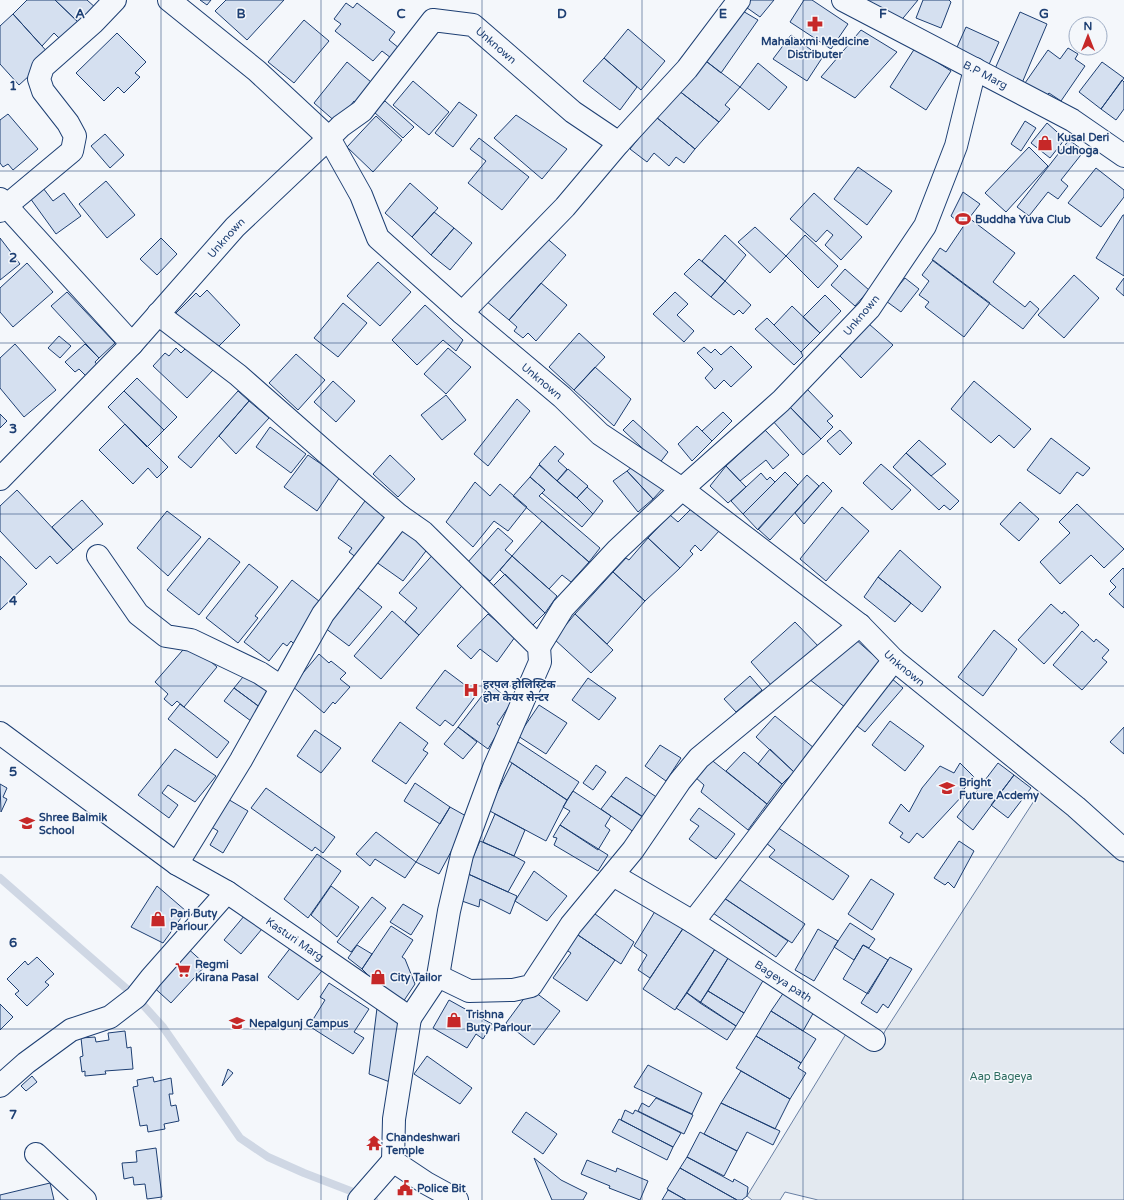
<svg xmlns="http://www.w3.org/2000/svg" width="1124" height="1200" font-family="'Varela Round','Noto Sans Devanagari',sans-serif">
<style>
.green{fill:#e3e9f0;stroke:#687fa3}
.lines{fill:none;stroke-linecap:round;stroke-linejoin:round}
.stream{stroke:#cfd7e4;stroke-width:8}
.building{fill:#d5e0f0;stroke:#1d3f73}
.street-casing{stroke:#1d3f73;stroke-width:24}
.secondary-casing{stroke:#1d3f73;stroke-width:24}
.street{stroke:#f4f7fb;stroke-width:22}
.secondary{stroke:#f4f7fb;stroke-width:22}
.grid{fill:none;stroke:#1d3f73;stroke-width:1;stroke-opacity:0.55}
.labels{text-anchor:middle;stroke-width:3;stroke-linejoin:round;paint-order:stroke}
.poi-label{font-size:11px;font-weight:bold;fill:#1d3f73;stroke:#f4f7fb;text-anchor:start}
.street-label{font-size:11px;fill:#1d3f73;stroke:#f4f7fb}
.park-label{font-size:11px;fill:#2c6c60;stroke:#f4f7fb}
.grid-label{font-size:13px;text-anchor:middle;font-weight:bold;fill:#1d3f73;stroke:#f4f7fb;stroke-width:3;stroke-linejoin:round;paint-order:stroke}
</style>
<rect width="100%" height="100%" fill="#f4f7fb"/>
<path class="green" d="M1043 787 1124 863V1200H818L785 1192 780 1200H752L747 1196 849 1029 879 1044 885 1031Z"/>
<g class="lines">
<path class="stream" d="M0 878 136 997 163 1027 240 1138 268 1157 304 1173 374 1200"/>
</g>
<path class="building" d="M27 0H55L78 22 61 40 54 33 42 46 13 14Z
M55 0H87L97 9 78 22Z
M200 0H211L207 5Z
M226 0H284L247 40 215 11Z
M747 0H774L760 17 743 5Z
M804 0H812L848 24 831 49 790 22Z
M864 0H918L899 23Z
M923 0H949L951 2 941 28 916 18Z
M346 3 353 8 357 3 395 32 389 40 399 48 391 58 382 51 373 61 335 31 341 24 334 19Z
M741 10 758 20 721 73 702 58Z
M1020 12 1047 24 1022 83 994 71Z
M13 14 51 56 19 85 0 64V26Z
M304 20 329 41 294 83 268 62Z
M966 27 999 42 987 69 954 54Z
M628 29 665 61 641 90 604 58Z
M861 30 897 52 855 98 821 77Z
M117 33 146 62 135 73 140 77 124 93 118 87 104 101 76 73Z
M791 35 822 58 807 81 773 59Z
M915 48 951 71 926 110 890 87Z
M1068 48 1078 54 1075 59 1085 66 1061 101 1049 93 1045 97 1025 83 1048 50 1060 59Z
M604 58 637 87 620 110 583 81Z
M702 58 740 87 725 105 730 109 719 122 678 90Z
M347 62 377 87 361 107 354 101 337 123 314 103Z
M1102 62 1124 78 1101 109 1079 92Z
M758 63 787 87 769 110 740 87Z
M1122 80 1124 82V109L1116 120 1101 109Z
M413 81 449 112 429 135 393 105Z
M678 90 719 122 695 149 656 117Z
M385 101 414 127 403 138 374 112Z
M459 102 477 115 453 147 435 133Z
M8 114 38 149 13 170 8 164 3 167 0 163V120Z
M516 115 567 149 542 179 494 138Z
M376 116 402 140 373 172 347 147Z
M656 117 695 149 684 163 676 157 669 166 654 153 647 162 630 149Z
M1025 121 1036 128 1021 151 1011 144Z
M1047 123 1065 139 1050 158 1031 143Z
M105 134 124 155 110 168 91 146Z
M479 138 529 177 502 210 468 183 486 161 470 149Z
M1069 140 1084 151 1061 180 1068 186 1058 199 1048 192 1029 216 1017 207Z
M1029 147 1048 166 1006 212 985 193Z
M858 167 892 191 867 225 834 199Z
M1096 168 1124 190V197L1101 227 1068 203Z
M106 181 135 215 107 238 79 204Z
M410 183 438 208 412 237 385 213Z
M43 188 53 201 64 193 81 216 56 234 30 198Z
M963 192 980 204 963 226 951 216Z
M814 193 862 237 841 260 825 245 833 235 827 230 816 242 790 219Z
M434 212 454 228 431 255 412 237Z
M1123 215H1124V276L1096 258Z
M969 218 1015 253 993 282 1025 307 1030 301 1039 309 1023 329 932 260 940 248 946 252Z
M755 227 786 256 770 273 738 242Z
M454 228 472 243 450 270 431 255Z
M543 235 566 255 509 320 486 301Z
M725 235 746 255 725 281 702 261Z
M805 235 838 266 818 288 786 256Z
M0 238 20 264 0 280Z
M161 238 177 254 157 275 140 259Z
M699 259 725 281 711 297 684 274Z
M933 260 990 303 964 337 925 307 929 302 919 295 929 281 922 275Z
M378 262 411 292 380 326 347 296Z
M27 263 53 292 13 327 0 312V288Z
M845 269 869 290 855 306 831 285Z
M1074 275 1099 298 1064 338 1038 315Z
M905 278 919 289 901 312 886 301Z
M1124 278V296L1116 289Z
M725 281 751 305 743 314 739 310 734 315 711 297Z
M541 283 567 305 536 341 528 333 523 338 514 331 517 327 509 320Z
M207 290 240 325 214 351 172 317 196 293 200 297Z
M67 292 115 343 99 358 51 306Z
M675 292 688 304 677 315 694 331 684 342 653 314Z
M825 295 841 311 820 333 803 317Z
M343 303 367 323 338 357 314 338Z
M425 305 463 340 456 351 443 340 417 365 392 340Z
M792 306 820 333 801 352 774 325Z
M767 318 801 352 803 356 794 365 755 329Z
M869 324 893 345 861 378 840 356Z
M579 333 605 357 574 390 549 367Z
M59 336 71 346 60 358 48 348Z
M15 344 56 390 24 417 0 388V358Z
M85 344 99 358 95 362 99 367 88 378 79 369 75 372 65 362Z
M188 346 213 370 187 398 153 366 165 353 169 356 176 348 181 353Z
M731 346 752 367 731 387 724 380 715 389 705 378 713 369 697 353 704 347 711 353 715 349 721 355Z
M448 348 471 367 446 394 424 374Z
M296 354 325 380 298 410 269 383Z
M595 367 631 399 614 426 574 390Z
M137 378 177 417 164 430 124 391Z
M333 381 355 401 336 422 314 402Z
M974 381 1031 429 1014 448 999 435 991 443 951 409Z
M806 388 833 416 827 421 833 427 821 439 788 405Z
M124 391 164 430 147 447 108 407Z
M238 391 249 401 191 468 178 457Z
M446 395 466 420 442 440 421 415Z
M517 399 530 411 488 466 474 454Z
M249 401 269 418 236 454 219 436Z
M788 405 821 439 803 455 772 420Z
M723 412 732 421 712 441 702 431Z
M0 414 7 421 0 428Z
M633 420 668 452 659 464 623 430Z
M125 424 168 467 157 478 148 468 133 484 99 450Z
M697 426 712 441 692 461 678 444Z
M270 427 306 454 291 473 256 447Z
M765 430 789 455 773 469 766 460 740 481 726 466Z
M840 430 852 443 840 455 827 441Z
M1051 438 1090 468 1083 476 1077 472 1060 494 1027 470Z
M919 440 946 464 931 476 906 453Z
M555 446 564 454 558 461 567 469 557 481 539 464Z
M906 453 959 501 950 510 944 505 939 510 893 467Z
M308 455 340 477 317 511 284 487Z
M390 455 415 479 398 497 373 474Z
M639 461 664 487 653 499 627 471Z
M881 464 911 490 892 510 863 483Z
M539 465 577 498 593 514 582 527 542 493 545 490 530 477Z
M726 466 746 487 728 503 710 486Z
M568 469 588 486 577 498 557 481Z
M627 471 653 499 638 512 613 481Z
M785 472 798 485 758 530 743 514Z
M761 473 767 480 770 477 775 482 743 514 731 501Z
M807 475 819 486 770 540 758 529Z
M530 477 545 490 539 496 600 548 589 562 513 496Z
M475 482 490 496 500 484 527 507 508 531 494 521 473 547 446 522Z
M823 482 832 491 804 524 795 513Z
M587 487 603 501 593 514 577 498Z
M17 490 73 550 57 564 50 556 36 569 0 531V506Z
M82 500 103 524 73 550 52 527Z
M365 501 391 520 361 561 349 552 352 548 338 538Z
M1020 502 1039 519 1019 541 1000 524Z
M1077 504 1124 549 1104 568 1091 555 1060 584 1040 562 1070 533 1059 522Z
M693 507 719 531 701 551 695 545 690 551 693 554 680 568 648 538 670 515 678 522Z
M842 507 869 531 826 581 800 559Z
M167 511 201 537 168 576 137 548Z
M542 521 589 562 571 582 562 575 549 589 512 556Z
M398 524 429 547 403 581 372 559Z
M498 528 513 541 505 550 512 556 490 581 468 562Z
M209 538 240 562 199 615 167 590Z
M648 538 680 568 645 601 613 572 626 558 629 560Z
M900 550 941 587 922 612 878 577Z
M436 551 468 579 419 635 405 622 417 608 399 593Z
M0 556 27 584 0 610Z
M512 556 557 596 545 613 500 570Z
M249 564 278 587 255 616 258 618 238 643 206 618Z
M1123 568 1124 569V608L1109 594 1116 587 1110 581Z
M613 572 645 601 607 644 575 614Z
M505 574 545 613 530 628 490 589Z
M878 577 911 603 895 622 864 597Z
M292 580 324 605 294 644 291 641 287 646 283 643 269 661 244 642Z
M353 584 382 607 349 646 321 625Z
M1051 604 1062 614 1064 611 1079 625 1044 664 1018 640Z
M392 611 419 635 381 679 354 656Z
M488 614 515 637 497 662 480 649 471 659 457 646Z
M575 614 613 650 591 673 554 639Z
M795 622 821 649 784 683 780 677 771 685 751 662Z
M994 630 1017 649 983 696 958 677Z
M1082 631 1094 642 1096 639 1109 650 1102 658 1107 662 1082 690 1053 665Z
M854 638 881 662 846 708 809 679Z
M189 643 217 667 184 707 177 701 172 706 164 699 168 694 155 682Z
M319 654 329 663 331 661 346 673 340 679 350 687 335 704 333 702 324 713 292 686Z
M445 670 477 694 453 726 445 720 440 726 416 708Z
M247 672 269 687 261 708 234 688Z
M750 676 762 690 736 712 724 699Z
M588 678 616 698 599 720 572 700Z
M891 678 903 688 865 732 853 723Z
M491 684 511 703 497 724 501 727 488 749 458 727Z
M234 688 261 708 255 724 224 701Z
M180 704 229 742 217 758 168 719Z
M539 705 567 723 546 754 518 736Z
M775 716 814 748 794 772 756 737Z
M890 721 924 746 905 771 872 745Z
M400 722 428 743 423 750 428 753 406 784 372 761Z
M458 727 477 742 463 759 444 744Z
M1124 727V754L1110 742Z
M315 730 341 748 321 773 297 756Z
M518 742 579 782 567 800 506 759Z
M660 745 681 758 666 781 645 766Z
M175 749 216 776 195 802 168 785 162 793 178 805 169 818 138 795Z
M770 749 794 772 782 784 758 764Z
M744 752 782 784 767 804 726 771Z
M709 758 767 804 748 830 701 792 704 785 695 777Z
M512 763 567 800 546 841 488 810Z
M960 763 974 777 964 789 963 795 923 838 917 833 909 843 900 837 903 833 889 823 901 804 909 812 922 788 940 766 954 773Z
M998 763 1014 775 973 830 957 817Z
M596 765 606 772 593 790 583 783Z
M1014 775 1031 788 1008 818 991 805Z
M626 777 658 798 644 818 611 796Z
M415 783 450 807 440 824 404 801Z
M0 784 7 788 3 797 7 799 1 812Z
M266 788 335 837 323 853 315 847 312 851 251 808Z
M573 791 611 816 605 826 610 830 598 850 560 825 570 811 563 807Z
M611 796 648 820 638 835 601 809Z
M226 798 248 811 223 853 210 845 218 831 210 826Z
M450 807 466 816 453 848 439 874 416 862Z
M699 808 735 834 716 859 689 839 699 826 690 820Z
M495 814 525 830 514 856 483 842Z
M560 825 608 855 598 871 554 845 557 838 553 837Z
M777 827 849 876 833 900 769 857 775 850 766 843Z
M376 832 416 862 405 878 375 859 370 866 356 854Z
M480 841 514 856 525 862 508 892 466 873Z
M959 841 974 851 954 888 948 882 945 885 934 878Z
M317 854 341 871 308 918 284 899Z
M534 871 567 896 547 921 515 901Z
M466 873 517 896 510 914 480 899 479 907 459 900Z
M737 878 805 924 792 943 724 898Z
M871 879 894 894 872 930 848 914Z
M157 886 186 911 163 943 131 927Z
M331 886 359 907 337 937 311 915Z
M372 897 386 908 351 952 337 942Z
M724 898 788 941 776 957 713 913Z
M403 904 423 916 411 935 390 922Z
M657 908 686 924 650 978 638 970 647 955 634 946Z
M250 909 267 923 241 954 224 940Z
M588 909 634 942 621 964 572 931Z
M850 923 875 939 869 948 863 945 854 960 834 947Z
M686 924 717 946 675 1010 643 989Z
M391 926 413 940 402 957 405 959 415 984 401 1005 386 993 362 969Z
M818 929 838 941 814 981 795 970Z
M572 931 615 960 587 1001 553 978 571 953 562 947Z
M295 942 326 966 298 1000 268 977Z
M184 945 206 965 171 1003 149 983Z
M357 945 372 954 362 969 348 958Z
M863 945 888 960 868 994 843 979Z
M717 946 730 955 700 1003 687 993Z
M730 955 764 979 744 1013 708 991Z
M37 957 54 974 45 982 49 985 27 1006 15 994 19 991 7 979 25 961 28 965Z
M890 957 912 969 888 1008 883 1004 877 1013 861 1003Z
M329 983 369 1009 354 1032 364 1038 353 1054 309 1026 325 1000 320 997Z
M531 989 560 1011 534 1045 506 1023Z
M708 991 744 1013 736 1026 700 1003Z
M784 992 815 1010 803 1031 771 1011Z
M687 993 736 1026 727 1040 676 1008Z
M449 1000 492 1024 483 1039 476 1034 467 1048 433 1028Z
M0 1004 13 1017 0 1030Z
M377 1008 403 1024 395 1084 369 1074Z
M771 1011 816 1039 801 1063 756 1036Z
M125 1031 127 1048 131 1047 133 1069 105 1071 106 1074 85 1076V1071L82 1072 80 1057 83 1056 81 1038 95 1037 96 1042 109 1040 108 1033Z
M756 1036 801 1063 798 1068 806 1073 790 1099 736 1068Z
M427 1056 472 1088 460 1104 414 1074Z
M648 1065 702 1093 692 1114 634 1087Z
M228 1069 233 1073 222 1086Z
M741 1071 790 1099 775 1129 721 1103Z
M32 1076 37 1082 26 1091 21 1086Z
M153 1077 154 1082 171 1078 173 1094H169L171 1106 176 1105 179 1121 164 1124 165 1129 148 1132 147 1125 140 1126 133 1087 138 1086 137 1080Z
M656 1098 693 1115 684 1134 638 1111 642 1103 649 1107Z
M721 1103 780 1131 773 1145 747 1132 737 1151 704 1134Z
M625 1110 633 1114 635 1110 681 1133 673 1147 621 1120Z
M526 1112 557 1134 543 1154 512 1132Z
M619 1119 673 1147 667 1160 612 1132Z
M700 1132 737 1151 724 1176 687 1157Z
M156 1148 162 1197 147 1199 145 1184 134 1185 133 1177 124 1179 122 1163 137 1162 136 1151Z
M687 1157 733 1182 734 1179 748 1187 747 1196 742 1200H737L680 1168Z
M534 1158 561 1180 587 1193 583 1200H552Z
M587 1160 616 1172 617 1168 648 1181 640 1200 609 1188 610 1186 581 1174Z
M680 1168 737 1200H686L667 1189Z
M50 1183 54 1200H0V1195Z
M668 1190 686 1200H662Z"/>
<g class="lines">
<defs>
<g id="street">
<path id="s1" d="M975 69 956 146 925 226 869 309 781 401 682 489 860 625 894 660 1076 807 1124 850"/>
<path d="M0 199 132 344 0 479"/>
<path d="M0 211 72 151 75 136 68 123 43 91 39 79 43 67 94 22 115 0"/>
<path d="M462 313 565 207 619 143 687 69 739 0"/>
<path d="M158 314 238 375 330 456 400 516 423 532 539 647 540 662 494 768 462 855 449 911 438 976 410 1018"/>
<path id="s2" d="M132 344 235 227 329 138 257 71 169 0"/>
<path d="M98 556 138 614 166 636 191 640 260 673 281 687"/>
<path id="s3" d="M539 647 563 608 617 550 682 489 600 434 562 397 462 313 378 238 361 195 329 138 341 126 362 111 433 20 473 25 573 112 619 143"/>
<path id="s4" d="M0 733 177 864 227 892 410 1018 394 1119 393 1161 426 1183 457 1200"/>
<path d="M177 864 241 760 323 614 400 516"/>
<path d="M613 875 693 922C761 835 826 746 894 660"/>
<path id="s5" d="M693 922 874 1040"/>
<path d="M438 976 469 991 513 990 531 986 571 925 633 850 680 781 699 758 860 625"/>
<path d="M0 1086 26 1063 71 1030 110 1017 136 997 151 978 227 892"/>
<path d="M36 1154 85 1200"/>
<path d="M359 1200 393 1161"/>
</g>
<g id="secondary">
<path id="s6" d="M843 0 1072 120 1124 156"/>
</g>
</defs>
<use href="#street" class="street-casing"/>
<use href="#secondary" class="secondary-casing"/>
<use href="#street" class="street"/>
<use href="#secondary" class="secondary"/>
</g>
<path class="grid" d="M161 0V1200M321 0V1200M482 0V1200M642 0V1200M803 0V1200M963 0V1200M0 171H1124M0 343H1124M0 514H1124M0 686H1124M0 857H1124M0 1029H1124"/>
<defs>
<symbol id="pharmacy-bare" viewBox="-9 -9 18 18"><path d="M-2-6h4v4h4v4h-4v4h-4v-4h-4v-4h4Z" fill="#c62828" stroke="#f4f7fb" stroke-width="2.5" paint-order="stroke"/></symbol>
<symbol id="shop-bare" viewBox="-9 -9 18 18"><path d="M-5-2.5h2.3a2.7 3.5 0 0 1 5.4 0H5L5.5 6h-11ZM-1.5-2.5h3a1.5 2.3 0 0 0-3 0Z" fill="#c62828" stroke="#f4f7fb" stroke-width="2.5" paint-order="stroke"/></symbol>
<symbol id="stadium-bare" viewBox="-9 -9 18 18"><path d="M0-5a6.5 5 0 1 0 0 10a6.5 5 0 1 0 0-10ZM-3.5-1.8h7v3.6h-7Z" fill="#c62828" stroke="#f4f7fb" stroke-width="2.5" paint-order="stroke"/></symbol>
<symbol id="hospital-bare" viewBox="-9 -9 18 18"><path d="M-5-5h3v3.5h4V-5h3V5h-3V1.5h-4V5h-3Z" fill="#c62828" stroke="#f4f7fb" stroke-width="2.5" paint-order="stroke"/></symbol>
<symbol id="school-bare" viewBox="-9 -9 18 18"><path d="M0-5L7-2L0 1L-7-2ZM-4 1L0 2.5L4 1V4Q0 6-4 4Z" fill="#c62828" stroke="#f4f7fb" stroke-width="2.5" paint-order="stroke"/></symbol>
<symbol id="supermarket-bare" viewBox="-9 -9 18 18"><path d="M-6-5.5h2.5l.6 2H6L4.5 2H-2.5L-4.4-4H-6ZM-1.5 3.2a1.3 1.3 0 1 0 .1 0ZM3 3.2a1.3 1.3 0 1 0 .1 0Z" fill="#c62828" stroke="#f4f7fb" stroke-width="2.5" paint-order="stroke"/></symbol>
<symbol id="university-bare" viewBox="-9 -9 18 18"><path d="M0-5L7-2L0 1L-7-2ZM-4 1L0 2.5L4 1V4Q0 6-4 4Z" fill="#c62828" stroke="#f4f7fb" stroke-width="2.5" paint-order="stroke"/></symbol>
<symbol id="temple-bare" viewBox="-9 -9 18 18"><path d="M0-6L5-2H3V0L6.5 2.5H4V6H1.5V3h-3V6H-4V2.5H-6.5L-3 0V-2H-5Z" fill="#c62828" stroke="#f4f7fb" stroke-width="2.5" paint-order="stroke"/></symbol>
<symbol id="civic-bare" viewBox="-9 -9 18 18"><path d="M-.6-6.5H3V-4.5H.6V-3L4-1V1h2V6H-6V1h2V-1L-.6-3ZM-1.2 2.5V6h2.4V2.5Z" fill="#c62828" stroke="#f4f7fb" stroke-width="2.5" paint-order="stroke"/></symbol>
</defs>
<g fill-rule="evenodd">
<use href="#pharmacy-bare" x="804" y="13" width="22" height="22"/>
<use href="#shop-bare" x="1034" y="132" width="22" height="22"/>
<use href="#stadium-bare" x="952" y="208" width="22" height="22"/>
<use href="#hospital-bare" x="460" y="679" width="22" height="22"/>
<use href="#school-bare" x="936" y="777" width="22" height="22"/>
<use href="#school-bare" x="16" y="812" width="22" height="22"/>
<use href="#shop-bare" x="147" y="908" width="22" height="22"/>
<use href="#supermarket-bare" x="172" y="959" width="22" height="22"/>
<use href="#shop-bare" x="367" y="966" width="22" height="22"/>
<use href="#shop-bare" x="443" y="1009" width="22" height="22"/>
<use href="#university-bare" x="226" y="1012" width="22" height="22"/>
<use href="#temple-bare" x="363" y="1132" width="22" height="22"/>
<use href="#civic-bare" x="394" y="1177" width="22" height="22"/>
</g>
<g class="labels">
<g class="poi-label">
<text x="815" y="45" text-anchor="middle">Mahalaxmi Medicine<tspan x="815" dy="13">Distributer</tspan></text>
<text x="1057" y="141">Kusal Deri<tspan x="1057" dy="13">Udhoga</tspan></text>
<text x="975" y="223">Buddha Yuva Club</text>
<text x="483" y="688">हरपल होलिस्टिक<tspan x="483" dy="13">होम केयर सेन्टर</tspan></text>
<text x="959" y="786">Bright<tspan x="959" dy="13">Future Acdemy</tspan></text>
<text x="39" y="821">Shree Balmik<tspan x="39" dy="13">School</tspan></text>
<text x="170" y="917">Pari Buty<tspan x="170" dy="13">Parlour</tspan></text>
<text x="195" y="968">Regmi<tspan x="195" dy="13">Kirana Pasal</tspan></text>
<text x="390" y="981">City Tailor</text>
<text x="466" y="1018">Trishna<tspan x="466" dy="13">Buty Parlour</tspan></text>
<text x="249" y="1027">Nepalgunj Campus</text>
<text x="386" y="1141">Chandeshwari<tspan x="386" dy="13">Temple</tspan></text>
<text x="417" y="1192">Police Bit</text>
</g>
<g class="street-label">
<text dy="4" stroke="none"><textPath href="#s3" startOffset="950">Unknown</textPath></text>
<text dy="4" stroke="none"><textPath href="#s6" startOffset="161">B.P Marg</textPath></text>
<text dy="4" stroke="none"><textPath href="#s2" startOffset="142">Unknown</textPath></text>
<text transform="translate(861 315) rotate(-50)" y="4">Unknown</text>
<text transform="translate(542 381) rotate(40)" y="4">Unknown</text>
<text dy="4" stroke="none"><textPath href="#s1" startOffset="811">Unknown</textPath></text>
<text dy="4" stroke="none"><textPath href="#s4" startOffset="360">Kasturi Marg</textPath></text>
<text dy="4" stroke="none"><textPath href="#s5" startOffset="108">Bageya path</textPath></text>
</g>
<g class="park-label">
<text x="1001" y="1080">Aap Bageya</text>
</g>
</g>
<g class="grid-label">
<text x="80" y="18">A</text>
<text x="241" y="18">B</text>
<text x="401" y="18">C</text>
<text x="562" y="18">D</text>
<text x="723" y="18">E</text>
<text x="883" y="18">F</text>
<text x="1044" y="18">G</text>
<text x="13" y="90">1</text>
<text x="13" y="262">2</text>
<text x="13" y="433">3</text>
<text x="13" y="605">4</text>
<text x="13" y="776">5</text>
<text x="13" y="947">6</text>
<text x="13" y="1119">7</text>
</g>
<g transform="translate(1088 36)"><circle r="19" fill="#f4f7fb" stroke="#9eadc5"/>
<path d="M0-3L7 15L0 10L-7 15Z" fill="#c62828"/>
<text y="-6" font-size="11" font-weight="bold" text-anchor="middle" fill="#1d3f73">N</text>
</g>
</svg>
